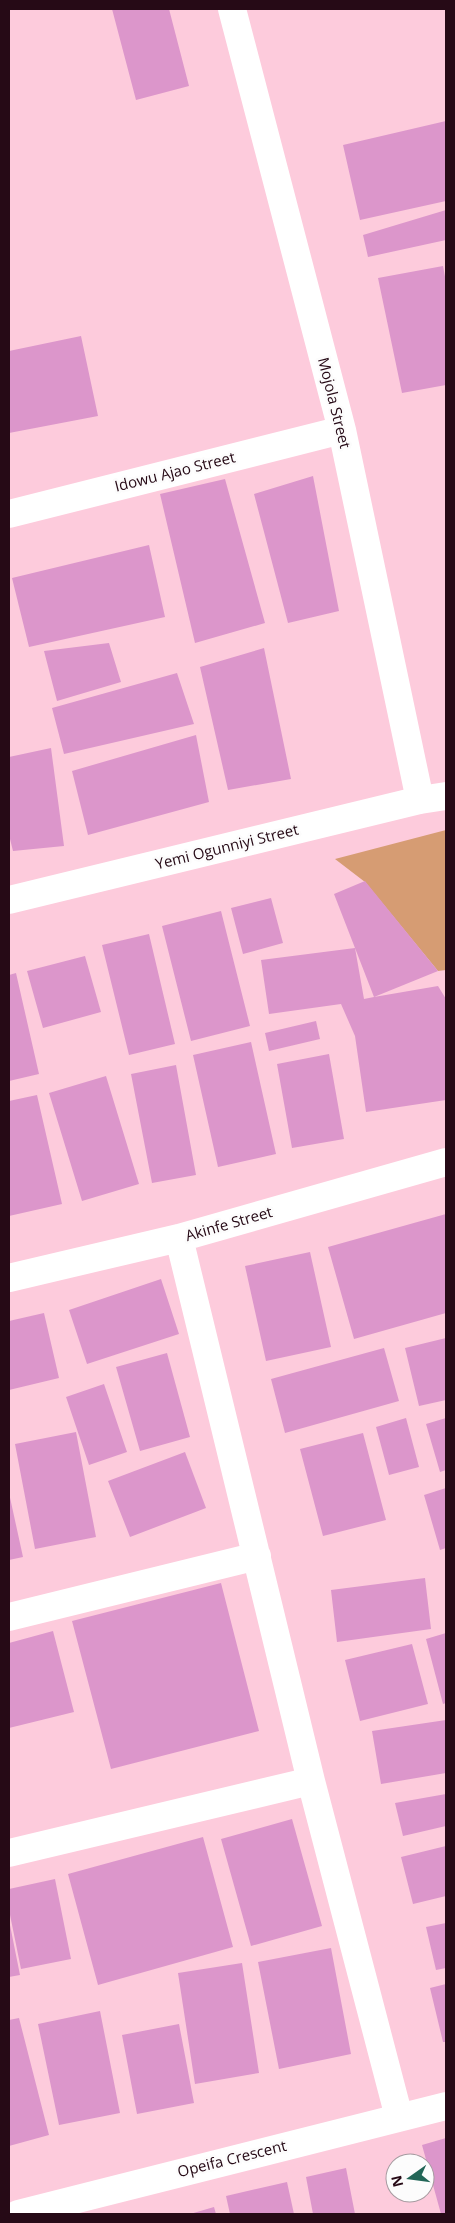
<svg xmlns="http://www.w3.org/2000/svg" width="455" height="2223" font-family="'Open Sans',sans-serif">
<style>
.green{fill:#d69c73}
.building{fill:#dc96cb;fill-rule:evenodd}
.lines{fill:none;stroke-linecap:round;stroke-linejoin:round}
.street{stroke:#fff;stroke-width:28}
.labels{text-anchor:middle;stroke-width:5;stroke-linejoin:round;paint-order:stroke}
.street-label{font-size:15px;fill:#260a16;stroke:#fcfcfc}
</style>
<rect width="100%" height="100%" fill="#fdcbdc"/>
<path class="green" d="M446 830V970L438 971 365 882 335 859Z"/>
<path class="building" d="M112 9H169L189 86 136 100Z
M446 121V201L360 220 343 145Z
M446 210V240L368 257 363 235Z
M443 266 446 282V385L402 393 378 278Z
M81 336 98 416 9 433V351Z
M313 476 339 611 288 623 254 494Z
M225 479 265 623 195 643 160 494Z
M149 545 165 617 29 647 12 578Z
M109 643 121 682 57 701 44 651Z
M264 648 291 779 228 790 200 667Z
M177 673 194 724 64 754 52 708Z
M196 735 209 802 88 835 72 771Z
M51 748 64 846 13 851 9 835V757Z
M365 881 438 971 374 997 438 986 446 999V1100L366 1112 355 1036 341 1004 269 1014 261 960 355 948 334 894ZM355 948 374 997 364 999Z
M271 898 283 943 243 954 231 908Z
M221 911 250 1026 191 1041 162 926Z
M149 934 175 1044 129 1055 102 945Z
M85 956 101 1012 43 1028 27 971Z
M16 973 39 1074 9 1081V975Z
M316 1021 320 1039 269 1051 265 1033Z
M251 1042 276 1154 218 1167 193 1055Z
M329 1054 344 1139 292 1148 277 1064Z
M176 1065 196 1175 152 1183 131 1074Z
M106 1076 139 1184 82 1201 49 1093Z
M37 1095 62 1204 9 1216V1101Z
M446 1214V1313L354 1339 328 1247Z
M310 1252 331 1347 266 1361 245 1266Z
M161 1279 179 1334 87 1364 69 1310Z
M44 1313 59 1378 9 1390V1321Z
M446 1338V1400L419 1406 405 1348Z
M384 1348 399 1401 285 1433 271 1379Z
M167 1353 190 1437 140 1451 116 1367Z
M104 1384 127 1452 89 1465 66 1397Z
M406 1418 419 1467 389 1475 376 1427Z
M446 1418V1470L440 1472 426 1424Z
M76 1432 96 1537 35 1549 15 1444Z
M363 1433 386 1520 323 1536 300 1449Z
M185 1452 206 1508 130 1537 108 1481Z
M446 1488V1548L440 1550 424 1495Z
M9 1493 23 1557 9 1560Z
M425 1578 431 1629 337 1642 331 1590Z
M221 1583 259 1731 111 1769 72 1621Z
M53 1631 74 1712 9 1728V1643Z
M446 1633V1703L443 1704 426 1639Z
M412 1644 428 1704 360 1721 345 1660Z
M446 1720V1773L381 1784 372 1731Z
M446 1794V1826L403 1836 395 1803Z
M292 1819 322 1926 251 1946 221 1839Z
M203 1837 233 1947 98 1985 68 1874Z
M446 1846V1896L413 1904 401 1857Z
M55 1879 71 1959 21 1969 9 1910V1889Z
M9 1920 20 1975 9 1977Z
M446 1923V1968L436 1970 426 1927Z
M331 1948 351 2054 279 2069 258 1962Z
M242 1963 259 2073 195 2084 178 1973Z
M446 1984V2042H443L430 1988Z
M100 2011 120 2113 59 2125 38 2024Z
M19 2018 49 2135 9 2146V2020Z
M179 2024 194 2103 137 2114 122 2035Z
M446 2138V2214H441L422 2145Z
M346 2168 355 2214H313L306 2177Z
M287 2182 294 2214H230L226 2196Z
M214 2207 216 2214H190Z"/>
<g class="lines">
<path class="street" d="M232 9 342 430 420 800
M9 514 342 430
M9 900 420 800 446 796
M179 1238 311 1781 399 2117
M9 1278 179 1238 446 1162
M9 1617 257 1556
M9 1853 311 1781
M18 2214 446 2106"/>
</g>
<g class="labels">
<g class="street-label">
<text transform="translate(334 403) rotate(76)" y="5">Mojola Street</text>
<text transform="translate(175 472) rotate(-14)" y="5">Idowu Ajao Street</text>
<text transform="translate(227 847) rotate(-14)" y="5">Yemi Ogunniyi Street</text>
<text transform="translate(229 1224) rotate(-16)" y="5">Akinfe Street</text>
<text transform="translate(232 2159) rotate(-14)" y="5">Opeifa Crescent</text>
</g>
</g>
<rect width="455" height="2223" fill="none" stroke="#260a16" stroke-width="20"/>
<g transform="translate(410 2178) rotate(256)"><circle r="24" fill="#fcfcfc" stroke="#a69ba0"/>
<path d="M0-4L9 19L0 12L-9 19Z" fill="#226657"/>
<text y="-8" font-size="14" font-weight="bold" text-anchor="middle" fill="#260a16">N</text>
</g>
</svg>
